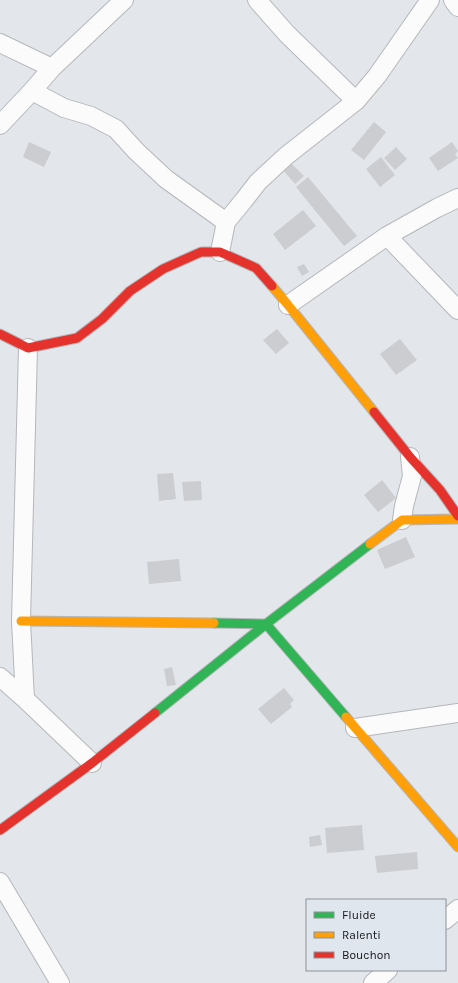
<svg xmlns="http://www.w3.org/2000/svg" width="458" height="983" font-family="Karla,sans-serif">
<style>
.building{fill:#cccdd0}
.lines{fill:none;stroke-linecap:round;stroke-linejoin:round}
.street-casing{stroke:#b5b7ba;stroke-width:20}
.fast-casing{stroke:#b5b7ba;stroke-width:11}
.slow-casing{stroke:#b5b7ba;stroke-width:11}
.jam-casing{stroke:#b5b7ba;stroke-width:11}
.street{stroke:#fbfbfc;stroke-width:18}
.fast{stroke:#30b455;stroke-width:9}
.slow{stroke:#ff9f0a;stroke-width:9}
.jam{stroke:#e5322d;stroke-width:9}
</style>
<rect width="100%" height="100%" fill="#e3e6ea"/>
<path class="building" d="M374 122 386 132 364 160 351 150Z
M29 142 51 152 44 167 23 157Z
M452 142 458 151 455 154 458 158 438 171 429 158Z
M396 147 407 159 395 170 384 158Z
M381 157 395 175 380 187 366 169Z
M291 163 304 176 295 184 283 170Z
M308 177 357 236 344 246 296 187Z
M303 210 316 226 285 250 273 234Z
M304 264 309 272 302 276 297 267Z
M277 329 289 343 276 354 263 340Z
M400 339 417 360 396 375 380 354Z
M173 473 176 499 159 501 157 474Z
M382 480 396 498 378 512 364 495Z
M201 481 202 500 184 501 182 482Z
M406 537 415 557 385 569 377 550Z
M179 559 181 581 149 584 147 562Z
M172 667 176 685 167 686 164 669Z
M284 688 294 700 290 704 292 707 271 724 258 709Z
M362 825 364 850 327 853 325 828Z
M320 835 322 845 310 847 309 837Z
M417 852 418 869 377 873 375 856Z"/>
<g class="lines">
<defs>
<path id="street" d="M257 0 287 34 356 101
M453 0 458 7
M0 43 52 68
M32 91 64 108 91 116 116 129 136 151 166 179 226 222
M0 125 32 91 52 68 124 0
M387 236 458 310
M220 252 226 222 244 200 258 182 286 156 356 101 377 76 430 0
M288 305 387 236 437 208 458 198
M402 520 404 506 412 476 410 457
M0 677 25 699 92 763
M25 699 21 621 28 348
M355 728 458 713
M0 882 60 983
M445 920 458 909
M373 983 388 970"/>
<path id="fast" d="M214 623 266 624 346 717
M155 713 266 624 370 544"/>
<path id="slow" d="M272 286 288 305 374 412
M370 544 402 520 458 519
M21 621 214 623
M346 717 458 847"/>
<path id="jam" d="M0 334 28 348 77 338 102 319 130 291 163 269 201 252H220L256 268 272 286
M374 412 410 457 440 490 458 516
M0 830 92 763 155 713"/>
</defs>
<use href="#street" class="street-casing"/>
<use href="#fast" class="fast-casing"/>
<use href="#slow" class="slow-casing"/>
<use href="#jam" class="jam-casing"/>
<use href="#street" class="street"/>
<use href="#fast" class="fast"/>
<use href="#slow" class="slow"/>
<use href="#jam" class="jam"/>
</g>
<rect x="306" y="899" width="140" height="72" fill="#e0e6ed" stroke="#8e9297"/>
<rect x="314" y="912" width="20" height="6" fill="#30b455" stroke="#8e9297"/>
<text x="342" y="919" font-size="12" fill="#121416">Fluide</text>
<rect x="314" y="932" width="20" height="6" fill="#ff9f0a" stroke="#8e9297"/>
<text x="342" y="939" font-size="12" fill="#121416">Ralenti</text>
<rect x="314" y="952" width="20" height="6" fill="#e5322d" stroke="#8e9297"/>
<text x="342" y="959" font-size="12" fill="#121416">Bouchon</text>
</svg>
